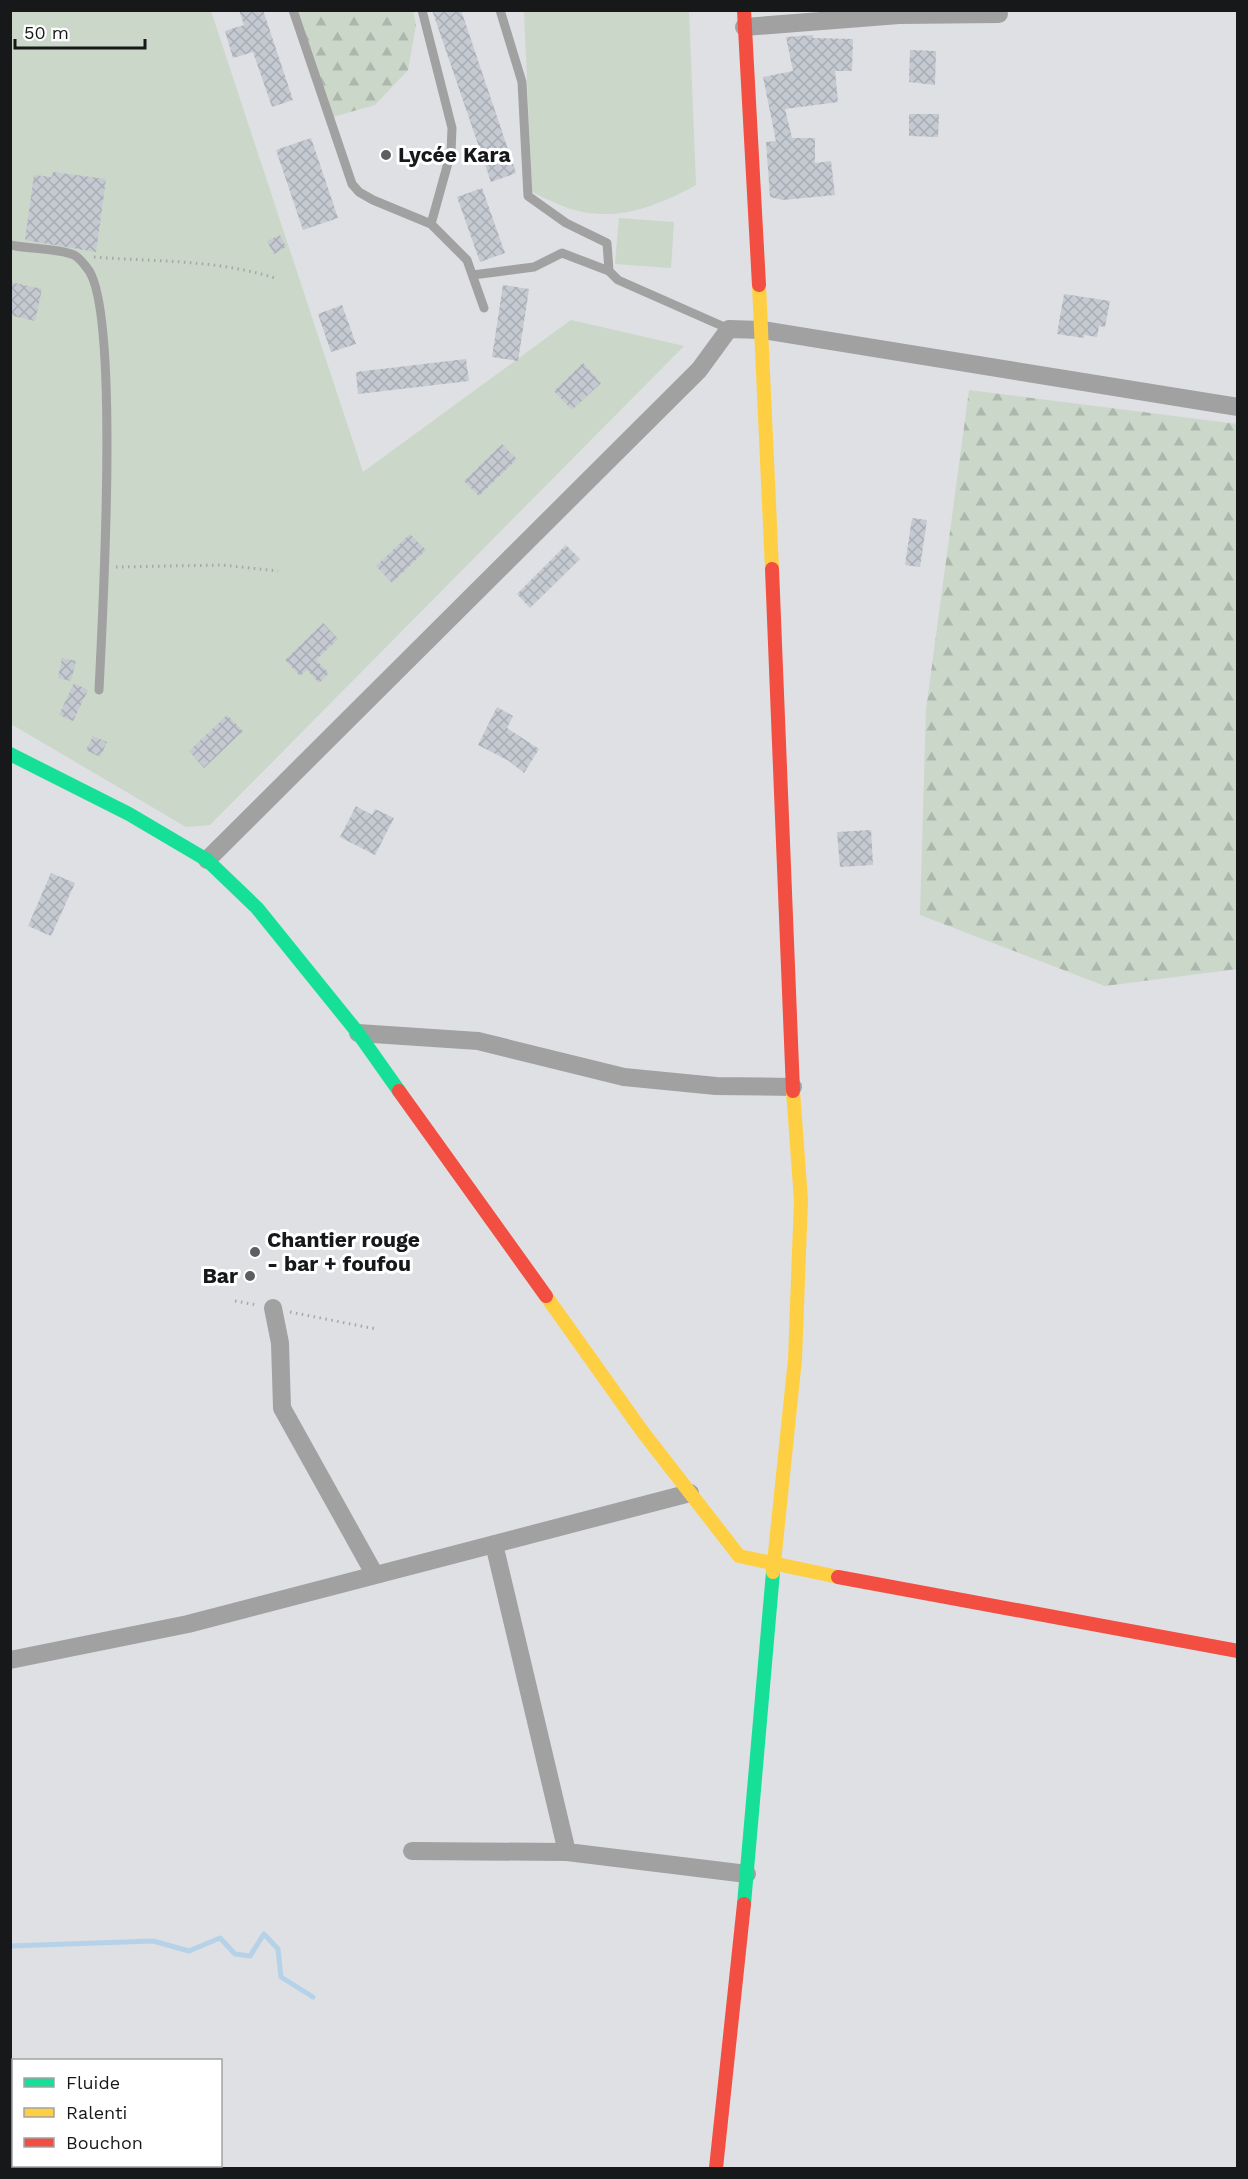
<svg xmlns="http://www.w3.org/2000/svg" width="1248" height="2179" font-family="'Work Sans',sans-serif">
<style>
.grass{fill:#cad7c9}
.forest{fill:url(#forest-firs)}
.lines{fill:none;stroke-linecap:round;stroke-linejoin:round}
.stream{stroke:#b5d2e8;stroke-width:5}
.building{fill:url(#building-cross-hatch)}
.path{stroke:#a7a7a8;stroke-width:3;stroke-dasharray:1.5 4.5;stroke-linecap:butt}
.lane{stroke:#a1a1a2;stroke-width:9}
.street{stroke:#a1a1a2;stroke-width:18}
.fast{stroke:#16e098;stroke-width:14}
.slow{stroke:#ffcf43;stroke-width:14}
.jam{stroke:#f24e42;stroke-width:14}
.poi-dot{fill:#5d5e60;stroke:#fff;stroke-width:2}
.labels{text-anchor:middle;stroke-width:6;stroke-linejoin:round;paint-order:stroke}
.poi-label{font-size:21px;font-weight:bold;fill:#17181a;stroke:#fff;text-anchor:start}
</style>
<defs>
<pattern id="forest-firs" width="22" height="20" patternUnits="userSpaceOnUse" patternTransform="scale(1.5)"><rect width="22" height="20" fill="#cad7c9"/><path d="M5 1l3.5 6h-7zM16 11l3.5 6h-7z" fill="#adb8ac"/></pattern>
<pattern id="building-cross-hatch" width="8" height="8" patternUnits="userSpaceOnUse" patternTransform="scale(1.5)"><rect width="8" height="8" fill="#c5c9d1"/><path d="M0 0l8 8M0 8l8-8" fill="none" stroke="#a8acb3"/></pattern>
</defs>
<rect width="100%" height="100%" fill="#dee0e3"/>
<path class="grass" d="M11 11H211L363 472 571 320 684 346 210 825 186 827 11 724Z
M524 11H689L696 185C657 206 617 223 571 209 558 205 545 198 532 192Z
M619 218 674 222 671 268 615 264Z"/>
<path class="forest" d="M294 11H413L416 25 408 70 375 105 329 118Z
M969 390 1237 424V969L1105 986 920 915 926 710Z"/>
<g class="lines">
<path class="stream" d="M10 1946 153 1941 189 1951 220 1938 235 1954 250 1956 264 1934 278 1949 281 1977 313 1997"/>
</g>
<path class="building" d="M239 10H263L293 100 272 107 253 52 233 58 225 31 244 25Z
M432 10H461L516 173 491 182Z
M813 35V38L853 39 852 71H835L838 102 785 109 792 138H815V163L831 161 835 195 783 200 770 197 766 142 776 141 763 77 793 71 786 37Z
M910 50 936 51 935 85 909 82Z
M909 114H939L938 137 909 136Z
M311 138 338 218 303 230 276 150Z
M53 172 106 179 96 252 25 240 34 175 52 177Z
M482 188 505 253 480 262 457 197Z
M280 235 286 247 274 254 267 241Z
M10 282 42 289 35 321 10 315Z
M503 285 529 289 518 361 492 357Z
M1064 294 1110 301 1105 327 1099 326 1097 337 1084 335V338L1057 334Z
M342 305 356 344 331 352 318 314Z
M466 359 469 381 358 394 356 372Z
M583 363 601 383 572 410 554 391Z
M502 444 517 459 479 496 464 481Z
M912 518 927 520 920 567 905 565Z
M410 534 426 550 392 583 376 566Z
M566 545 580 559 530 608 517 594Z
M323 623 338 639 316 660 329 673 319 683 307 670 300 676 285 660Z
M62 658 76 661 71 681 58 678Z
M74 683 88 690 73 721 59 715Z
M497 707 513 716 507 728 539 749 524 773 509 761 478 745Z
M227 715 243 731 204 768 189 751Z
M93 736 107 742 100 757 86 750Z
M356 806 372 815 375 809 394 818 375 855 340 837Z
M871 830 873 865 840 867 837 832Z
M51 873 75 883 51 936 28 926Z"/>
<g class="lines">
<path class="path" d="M94 257C155 262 215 259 275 278
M116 567 222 565 278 571
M235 1301 257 1305
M290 1312 376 1329"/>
<path class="lane" d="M293 10 352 184 359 192 373 200 431 224 467 260 484 308
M422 10 452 128 451 152 431 224
M500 10 522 82 528 196 566 223 607 243 609 271 618 280 729 329
M10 245C28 249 58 248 74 255 78 257 84 264 87 268 121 307 102 625 99 690
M473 275 534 267 562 253 609 271"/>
<path class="street" d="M744 27 899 15 999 14
M207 860 699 370 729 329 762 330 1238 407
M358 1033 478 1041 624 1077 716 1086 793 1087
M273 1308 280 1343 282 1408 375 1575
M494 1544 567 1852
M10 1660 188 1624 690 1493
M412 1851 567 1852 747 1874"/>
<path class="fast" d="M10 754 129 814 207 860 257 908 358 1033 399 1091
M744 1904 773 1572"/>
<path class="slow" d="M759 285 772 569
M546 1296 642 1431 739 1556 838 1577
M773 1572 795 1359 801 1200 793 1091"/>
<path class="jam" d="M744 10 759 285
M772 569 793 1091
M399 1091 546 1296
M838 1577 1238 1651
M716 2168 744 1904"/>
</g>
<g class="poi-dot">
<circle cx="386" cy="155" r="6"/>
<circle cx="255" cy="1252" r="6"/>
<circle cx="250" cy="1276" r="6"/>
</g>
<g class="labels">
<g class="poi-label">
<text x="398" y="162">Lycée Kara</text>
<text x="267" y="1247">Chantier rouge<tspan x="267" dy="24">- bar + foufou</tspan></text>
<text x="238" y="1283" text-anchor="end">Bar</text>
</g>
</g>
<rect width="1248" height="2179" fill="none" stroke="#17181a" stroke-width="24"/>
<rect x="12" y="2059" width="210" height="108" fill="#ffffff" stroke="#a2a3a3" stroke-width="1.5"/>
<rect x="24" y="2078" width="30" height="9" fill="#16e098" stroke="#a2a3a3" stroke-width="1.5"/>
<text x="66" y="2089" font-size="18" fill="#17181a">Fluide</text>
<rect x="24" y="2108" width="30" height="9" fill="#ffcf43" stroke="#a2a3a3" stroke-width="1.5"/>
<text x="66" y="2119" font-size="18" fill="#17181a">Ralenti</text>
<rect x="24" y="2138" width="30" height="9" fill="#f24e42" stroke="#a2a3a3" stroke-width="1.5"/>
<text x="66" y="2149" font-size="18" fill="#17181a">Bouchon</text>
<path d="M15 39v9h130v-9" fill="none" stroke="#17181a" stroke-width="3"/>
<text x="24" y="39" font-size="18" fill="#17181a" stroke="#ffffff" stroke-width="4.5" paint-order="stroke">50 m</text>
</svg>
